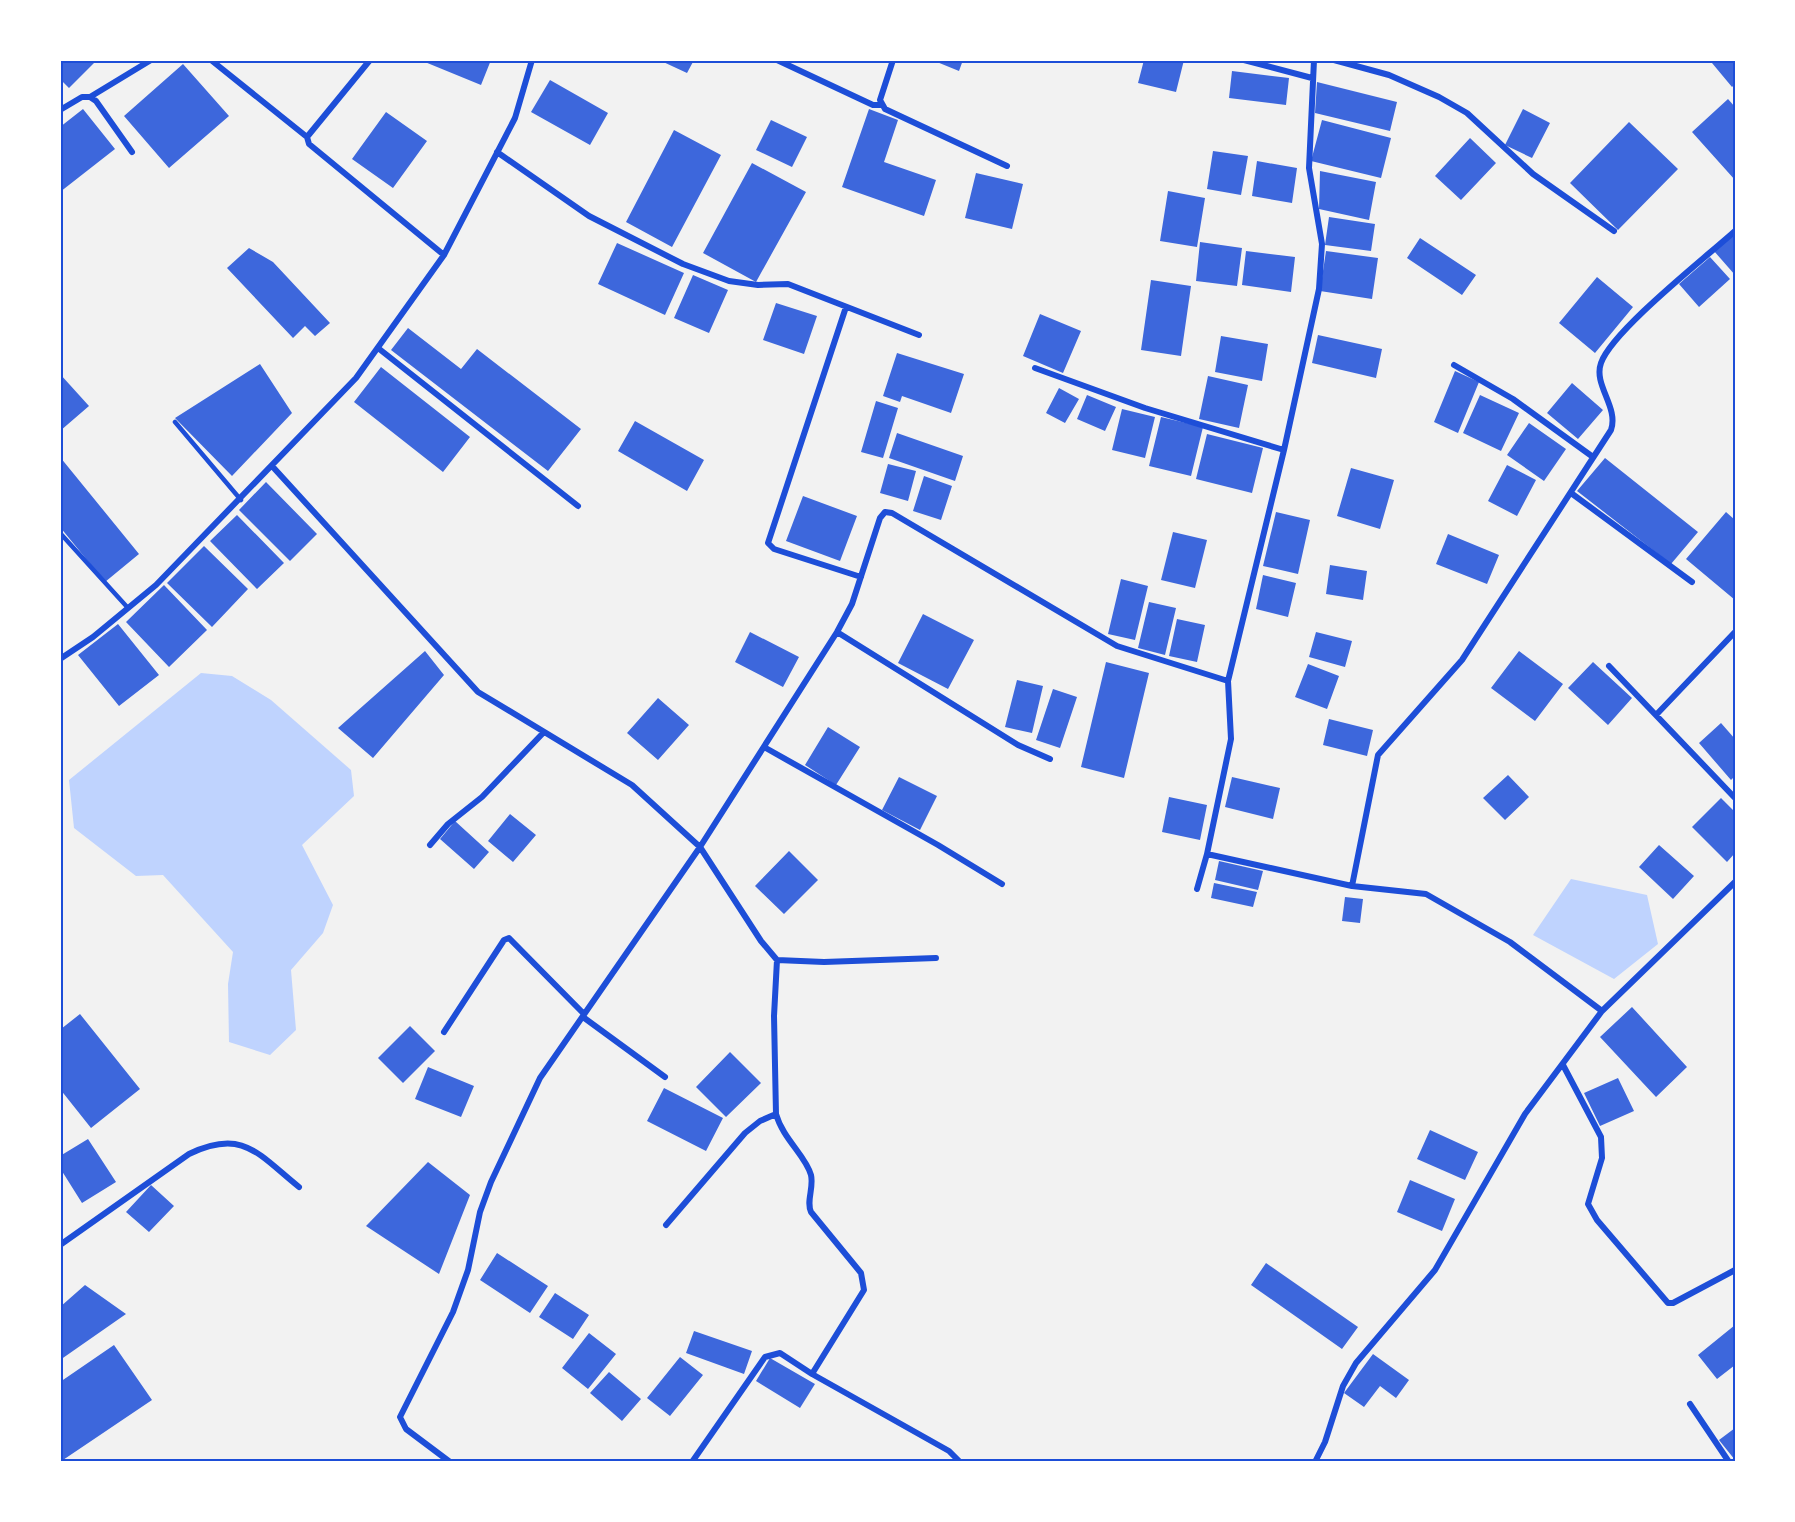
<svg xmlns="http://www.w3.org/2000/svg" width="1795" height="1522" font-family="'Space Grotesk',sans-serif">
<style>
.water{fill:#bfd3fe}
.building{fill:#3d67dc}
.lines{fill:none;stroke-linecap:round;stroke-linejoin:round}
.service{stroke:#1d4ed8;stroke-width:4.5}
.minor{stroke:#1d4ed8;stroke-width:6}
.neatline{fill:none;stroke:#1d4ed8;stroke-width:2}
</style>
<rect width="100%" height="100%" fill="#f2f2f2"/>
<path class="water" d="M201 673 232 676 271 700 351 770 354 796 302 845 333 905 323 933 291 970 296 1030 270 1055 229 1042 228 984 233 952 163 875 136 876 74 828 69 780Z
M1571 879 1647 895 1658 944 1614 979 1533 935Z"/>
<path class="building" d="M60 60H97L69 88 60 79Z
M420 60H491L481 85Z
M659 60H694L687 73Z
M932 60H963L959 71Z
M1144 60H1184L1176 92 1138 83Z
M1715 60H1735V84L1732 87 1712 63Z
M183 64 229 116 169 168 124 116Z
M1232 71 1289 78 1286 105 1229 98Z
M550 80 608 113 590 145 531 112Z
M1317 82 1397 102 1390 131 1315 113Z
M1728 99 1735 107V180L1692 132Z
M83 109 115 149 60 192V127Z
M869 109 898 120 884 162 936 180 924 216 842 187Z
M1523 109 1550 123 1532 158 1505 145Z
M386 112 427 141 393 188 352 159Z
M771 120 807 137 792 167 756 150Z
M1322 120 1391 138 1381 178 1311 161Z
M1629 122 1678 169 1618 230 1570 183Z
M674 130 721 155 672 247 626 222Z
M1470 138 1496 163 1461 200 1435 176Z
M1213 151 1248 156 1241 195 1207 189Z
M1257 161 1297 168 1292 203 1252 196Z
M752 163 806 192 756 282 703 253Z
M1320 171 1376 182 1369 220 1319 209Z
M976 173 1023 184 1012 229 965 218Z
M1168 191 1205 198 1197 247 1160 241Z
M1329 217 1375 224 1371 251 1325 245Z
M1735 233V275L1714 251Z
M1420 238 1476 275 1462 295 1407 258Z
M1200 242 1242 248 1237 286 1196 281Z
M617 243 684 273 665 315 598 284Z
M249 248 273 262 330 323 315 336 305 326 293 338 227 268Z
M1246 251 1295 257 1291 292 1242 285Z
M1326 251 1378 258 1372 299 1320 291Z
M1710 257 1730 279 1699 307 1679 284Z
M693 275 728 290 709 333 674 318Z
M1597 277 1633 307 1595 353 1559 323Z
M1151 280 1191 286 1181 356 1141 350Z
M776 303 817 316 804 354 763 340Z
M1040 314 1081 331 1063 373 1023 356Z
M408 328 461 369 477 349 581 429 548 471 391 350Z
M1318 335 1382 349 1376 378 1312 363Z
M1221 336 1268 344 1262 381 1215 372Z
M897 353 964 374 951 413 902 396 900 402 883 396Z
M260 364 292 413 232 476 175 418Z
M381 367 470 437 443 472 354 402Z
M1455 371 1479 382 1458 433 1434 422Z
M60 374 89 406 60 431Z
M1208 376 1248 385 1239 428 1199 419Z
M1572 383 1603 410 1578 439 1547 413Z
M1059 388 1079 399 1065 423 1046 413Z
M1087 395 1116 407 1105 431 1077 419Z
M1480 395 1519 413 1501 451 1463 433Z
M876 401 898 408 883 458 861 452Z
M1122 409 1155 417 1145 458 1112 450Z
M1161 417 1203 427 1191 476 1149 466Z
M635 421 704 460 687 491 618 451Z
M1529 423 1566 449 1544 481 1507 455Z
M897 433 963 456 955 481 889 458Z
M1207 434 1263 448 1252 493 1196 479Z
M60 457 139 554 105 582 60 527Z
M1605 458 1698 532 1671 564 1577 491Z
M888 464 916 471 908 501 880 493Z
M1507 465 1536 480 1517 516 1488 501Z
M1351 468 1394 480 1380 529 1337 516Z
M924 476 952 486 941 520 913 511Z
M266 482 317 534 290 561 239 510Z
M803 496 857 516 840 561 786 541Z
M1276 512 1310 520 1298 574 1263 566Z
M1726 512 1735 520V600L1686 559Z
M237 515 284 563 257 589 210 541Z
M1173 532 1207 540 1195 588 1161 580Z
M1448 534 1499 555 1487 584 1436 564Z
M204 546 248 589 212 627 167 583Z
M1330 565 1367 571 1363 600 1326 594Z
M1263 575 1296 583 1288 617 1256 609Z
M1121 579 1148 586 1135 640 1108 634Z
M164 585 207 630 169 667 126 622Z
M1149 602 1176 608 1165 655 1138 648Z
M923 614 974 640 948 689 898 663Z
M1177 619 1205 625 1197 662 1169 656Z
M118 624 159 675 119 706 78 655Z
M750 632 799 657 783 687 735 662Z
M1316 632 1352 641 1345 667 1309 657Z
M425 651 444 675 373 758 338 728Z
M1519 651 1563 684 1535 721 1491 688Z
M1106 662 1149 673 1124 778 1081 767Z
M1593 662 1632 698 1608 725 1568 688Z
M1308 664 1339 676 1327 709 1295 697Z
M1017 680 1043 686 1032 733 1005 727Z
M1053 689 1077 697 1060 748 1036 740Z
M658 698 689 725 658 760 627 733Z
M1329 719 1373 730 1367 756 1323 745Z
M1721 723 1735 739V776L1731 780 1699 743Z
M828 727 860 747 836 785 805 765Z
M1508 775 1529 797 1505 820 1483 798Z
M899 777 937 796 920 830 882 810Z
M1232 777 1280 788 1273 819 1225 807Z
M1169 797 1207 805 1200 840 1162 832Z
M1721 798 1735 812V853L1727 862 1692 827Z
M510 814 536 835 513 862 488 841Z
M455 821 489 852 474 869 440 839Z
M1659 845 1694 876 1673 899 1639 867Z
M789 851 818 880 784 914 755 886Z
M1219 861 1263 871 1258 890 1215 880Z
M1214 883 1257 892 1253 907 1211 898Z
M1345 897 1363 899 1360 923 1342 921Z
M1632 1007 1687 1067 1656 1097 1600 1037Z
M80 1014 140 1089 91 1128 60 1089V1027L61 1029Z
M410 1026 435 1051 403 1083 378 1058Z
M730 1052 761 1083 726 1117 696 1087Z
M428 1067 474 1086 461 1117 415 1099Z
M1618 1078 1634 1111 1600 1126 1584 1093Z
M664 1088 723 1118 706 1151 647 1121Z
M1430 1130 1478 1152 1465 1180 1417 1159Z
M88 1139 116 1182 82 1203 60 1168V1156Z
M428 1162 470 1195 439 1274 366 1226Z
M1410 1180 1455 1199 1442 1231 1397 1212Z
M151 1185 174 1206 149 1232 126 1212Z
M497 1253 548 1286 530 1313 480 1280Z
M1266 1263 1358 1327 1342 1349 1251 1285Z
M85 1285 126 1314 60 1360V1307Z
M555 1293 589 1315 573 1339 539 1317Z
M1735 1325V1365L1717 1379 1698 1355Z
M694 1331 752 1351 744 1374 686 1353Z
M589 1333 616 1354 588 1389 562 1368Z
M114 1345 152 1400 60 1462V1382Z
M1373 1354 1409 1380 1396 1398 1380 1386 1364 1407 1344 1393Z
M680 1357 703 1375 670 1416 647 1398Z
M770 1358 815 1384 800 1408 756 1381Z
M609 1372 641 1399 622 1421 590 1393Z
M1735 1428V1460L1719 1440Z"/>
<g class="lines">
<path class="service" d="M175 422 241 500
M60 533 128 608"/>
<path class="minor" d="M211 60 307 137
M370 60 307 137 309 144 444 255
M777 60 873 105H881
M893 60 880 100 885 109 1007 166
M1244 60 1312 78
M1334 60 1389 75 1439 97 1467 113 1533 174 1614 231
M90 97 151 60
M60 110 82 97H90L96 101 132 152
M497 152 589 216 683 264 729 281 758 285 788 284 919 335
M846 307 768 543 774 549 861 577
M378 348 578 506
M1454 365 1513 399 1593 457
M1035 368 1145 408 1284 450
M272 466 478 692 632 785 700 847 761 941 777 960 824 962 936 958
M1571 493 1692 582
M837 632 1018 745 1050 759
M60 659 93 637 156 585 356 378 444 255 515 118 532 60
M1609 666 1735 798
M1656 715 1735 632
M764 747 938 845 1002 884
M430 845 448 824 482 797 544 732
M1207 854 1352 886 1426 894 1510 942 1602 1011 1525 1114 1435 1270 1356 1363 1343 1386 1325 1442 1315 1462
M1352 886 1378 755 1462 660 1611 430C1619 407 1593 385 1601 363 1612 331 1705 258 1735 231
M1197 889 1207 854 1231 739 1228 681 1284 450 1319 289 1322 244 1309 168 1314 60
M777 960 774 1016 776 1114C783 1139 806 1156 811 1175 814 1188 806 1201 811 1212L861 1273 864 1290 812 1374
M1602 1011 1735 882
M583 1017 665 1077
M444 1032 504 940 509 938 584 1014
M1563 1065 1601 1137 1602 1158 1588 1204 1597 1220 1668 1303H1673L1735 1270
M666 1225 745 1133 760 1121 776 1114
M60 1245 189 1154C243 1128 258 1154 299 1187
M1690 1404 1729 1462
M450 1462 406 1429 400 1417 453 1312 468 1270 480 1212 491 1182 540 1078 700 847 837 632 852 604 880 518 885 512 892 513 1117 646 1228 681
M692 1462 765 1357 780 1353 812 1374 949 1451 960 1462"/>
</g>
<rect width="1795" height="1522" fill="none" stroke="#ffffff" stroke-width="123"/>
<rect x="62" y="62" width="1672" height="1398" class="neatline"/>
</svg>
